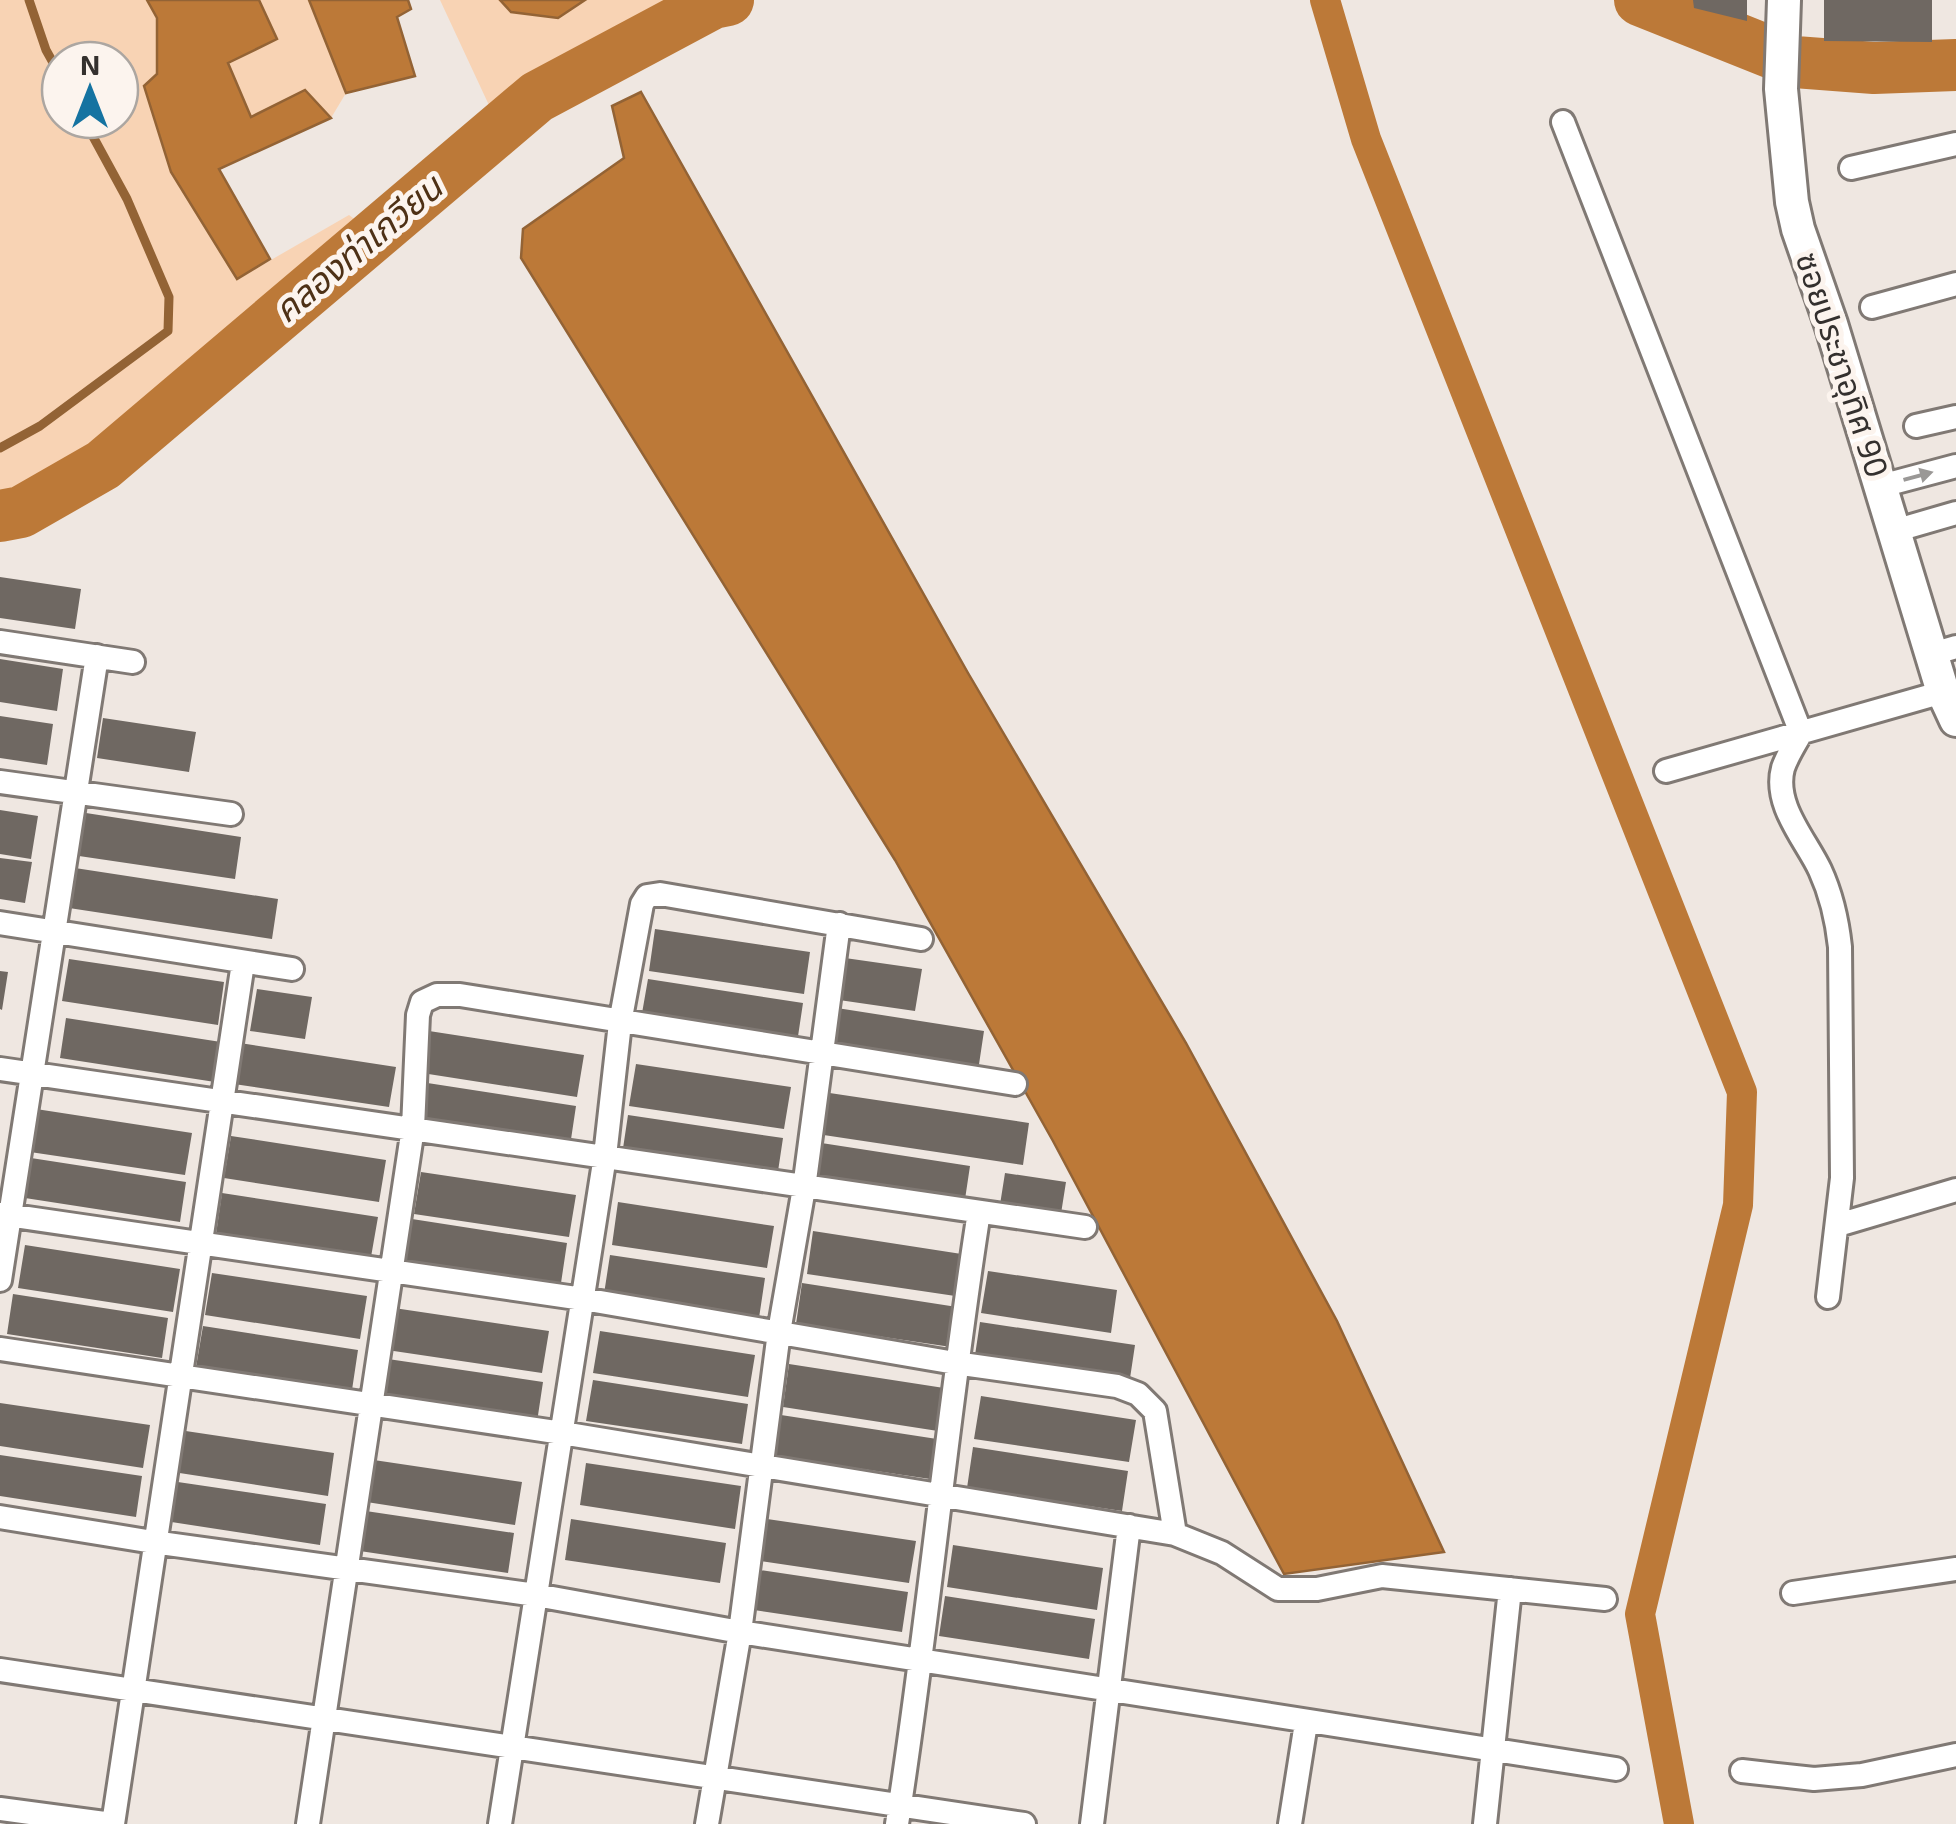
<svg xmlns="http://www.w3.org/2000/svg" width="1956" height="1824" font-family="'Exo 2','Noto Sans Thai',sans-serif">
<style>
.green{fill:#f8d3b4;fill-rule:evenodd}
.water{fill:#bc7938;stroke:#936335;stroke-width:2.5}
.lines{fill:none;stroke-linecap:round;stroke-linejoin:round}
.stream{stroke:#936335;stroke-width:9}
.canal{stroke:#bc7938;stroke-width:30}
.river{stroke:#bc7938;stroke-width:52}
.building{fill:#6f6862}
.street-casing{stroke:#807974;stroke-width:28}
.secondary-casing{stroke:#807974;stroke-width:38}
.street{stroke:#fff;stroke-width:22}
.secondary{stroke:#fff;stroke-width:32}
.oneway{fill:#9a9896}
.labels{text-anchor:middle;stroke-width:10;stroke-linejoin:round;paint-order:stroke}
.street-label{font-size:32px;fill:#34302e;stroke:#fcf4ee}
.water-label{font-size:35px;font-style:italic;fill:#4e3116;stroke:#fcf4ee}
</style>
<rect width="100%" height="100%" fill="#efe7e1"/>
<path class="green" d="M0 0H147L157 18V74L144 86 238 279 349 215 372 232 237 337 214 341 54 478 0 501ZM60 60H120V120H60Z
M259 0H309L346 93 331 118 305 90 251 118 228 63 276 39Z
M440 0H500L511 12 558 18 585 0H666L611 30 494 116Z"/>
<path class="water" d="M147 0H259L277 39 228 63 251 117 305 90 331 118 219 169 270 259 237 279 171 172 144 86 157 74V18Z
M309 0H408L411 9 397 17 415 76 346 93Z
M500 0H585L558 18 511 12Z
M641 92 968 673 1186 1043 1337 1321 1444 1552 1284 1574 1053 1141 895 860 521 258 523 229 624 158 612 106Z"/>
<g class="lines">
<path class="stream" d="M29 0 46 50 60 75
M0 448 40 426 168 331 169 297 127 199 84 120"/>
<path class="canal" d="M1325 0 1366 139 1742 1092 1738 1205 1640 1614 1679 1824"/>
<path class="river" d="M1640 0 1795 62 1874 68 1956 65
M0 516 21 512 103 465 537 97 713 3 728 0"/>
</g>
<path class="building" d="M1693 0H1747V21L1694 8Z
M1824 0H1932V42L1824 41Z
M0 577 81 589 75 629 0 618Z
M0 659 63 669 57 711 0 702Z
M0 716 53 724 47 765 0 758Z
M103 718 196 732 189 772 97 758Z
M0 810 38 816 31 859 0 854Z
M86 813 241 837 235 879 79 856Z
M0 858 32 862 25 903 0 899Z
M75 868 278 899 272 939 69 908Z
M655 929 810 952 804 994 649 971Z
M845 958 922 969 915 1011 839 1000Z
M69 959 224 982 218 1025 62 1001Z
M0 971 8 972 2 1010 0 1009Z
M648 979 803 1003 797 1043 641 1019Z
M257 989 312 997 305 1039 250 1031Z
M837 1008 984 1031 978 1071 831 1049Z
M66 1018 221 1042 215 1082 60 1058Z
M429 1031 584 1055 577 1097 422 1073Z
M240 1043 396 1067 389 1107 234 1084Z
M636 1064 791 1087 784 1129 629 1106Z
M421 1082 576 1106 570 1146 414 1122Z
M823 1092 1029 1123 1023 1165 817 1134Z
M36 1109 192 1133 185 1175 30 1152Z
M628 1115 783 1138 777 1178 622 1155Z
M231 1136 386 1160 379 1202 224 1178Z
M815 1142 970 1166 964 1206 809 1183Z
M31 1158 186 1182 180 1222 25 1198Z
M421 1172 576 1195 569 1237 414 1214Z
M1005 1173 1066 1182 1060 1220 999 1211Z
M222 1193 378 1217 371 1257 216 1234Z
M618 1202 774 1226 767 1268 612 1245Z
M412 1219 567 1243 561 1283 406 1260Z
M813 1231 968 1255 962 1297 807 1274Z
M25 1245 180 1269 173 1312 18 1288Z
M610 1255 765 1278 759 1318 604 1294Z
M988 1271 1117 1290 1111 1333 981 1313Z
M212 1273 367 1296 360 1339 205 1315Z
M802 1283 957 1307 951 1347 796 1324Z
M13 1294 168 1318 162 1358 7 1334Z
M394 1308 549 1331 542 1373 387 1350Z
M980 1322 1135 1345 1129 1385 974 1362Z
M203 1326 358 1350 352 1390 196 1367Z
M600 1331 755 1355 748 1397 593 1373Z
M388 1359 543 1382 537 1422 381 1399Z
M789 1364 944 1388 938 1431 783 1407Z
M593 1380 748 1404 742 1444 586 1421Z
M981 1396 1136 1420 1129 1462 974 1439Z
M0 1403 150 1425 143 1468 0 1446Z
M781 1415 937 1439 930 1479 775 1456Z
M179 1430 334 1453 328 1496 173 1472Z
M973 1447 1128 1471 1122 1511 967 1488Z
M0 1455 142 1476 136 1517 0 1496Z
M367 1459 522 1482 515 1525 360 1501Z
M586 1463 741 1486 735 1529 580 1505Z
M171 1481 326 1504 320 1545 165 1521Z
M359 1510 514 1533 508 1573 353 1550Z
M761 1518 916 1541 909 1583 754 1560Z
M571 1519 726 1543 720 1583 565 1560Z
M953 1545 1103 1568 1097 1610 947 1587Z
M753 1569 908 1592 902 1632 747 1609Z
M945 1596 1095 1619 1089 1659 939 1636Z"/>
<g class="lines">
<defs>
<path id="street" d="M1563 122 1801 733C1795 744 1787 756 1783 768 1773 805 1806 840 1820 870 1832 896 1837 919 1840 947L1842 1178 1828 1297
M1851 168 1956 144
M1872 307 1956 284
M1916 426 1956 417
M1881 486 1956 466
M1894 531 1956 513
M0 642 133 662
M1932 654 1956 647
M1666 771 1943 692
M0 782 231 814
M0 923 292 969
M0 1069 1085 1227
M0 1214 583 1299 955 1363 1117 1386 1138 1394 1155 1411 1175 1534 1222 1553 1278 1589H1317L1382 1576 1605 1599
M1838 1225 1956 1190
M0 1280 97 656
M0 1349 562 1433 1175 1534
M0 1517 153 1542 536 1595 740 1632 1616 1769
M1793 1593 1956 1569
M0 1670 1024 1824
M1742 1771 1814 1779 1862 1775 1956 1755
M0 1809 112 1824
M113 1824 243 963
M308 1824 413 1128 418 1015 422 1002 437 995H460L1015 1084
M500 1824 605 1156 620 1023 642 904 647 896 660 894 921 939
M707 1824 740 1632 779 1332 804 1188 839 924
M897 1824C929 1620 947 1415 979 1212
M1092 1824 1129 1526
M1290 1824 1306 1723
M1485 1824 1510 1589"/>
<path id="secondary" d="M1784 0 1781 89 1792 202 1798 229 1831 324 1943 692 1956 720"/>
</defs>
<use href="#street" class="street-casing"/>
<use href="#secondary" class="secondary-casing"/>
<use href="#street" class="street"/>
<use href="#secondary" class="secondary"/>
</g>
<defs><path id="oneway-solid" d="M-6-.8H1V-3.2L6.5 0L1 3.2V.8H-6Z" transform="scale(2.5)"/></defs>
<use class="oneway" href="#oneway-solid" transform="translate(1918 476) rotate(-15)"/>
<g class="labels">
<g class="street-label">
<text transform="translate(1842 365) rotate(72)" y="11">ซอยประชาอุทิศ 90</text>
</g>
<g class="water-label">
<text transform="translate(358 249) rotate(-40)" y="12">คลองท่าเกวียน</text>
</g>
</g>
<g transform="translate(90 90)"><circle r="48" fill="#fcf4ee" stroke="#aca6a1" stroke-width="2.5"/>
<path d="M0-8L18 38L0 25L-18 38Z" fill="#1573a1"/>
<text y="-15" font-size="28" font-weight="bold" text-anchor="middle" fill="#34302e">N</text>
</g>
</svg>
